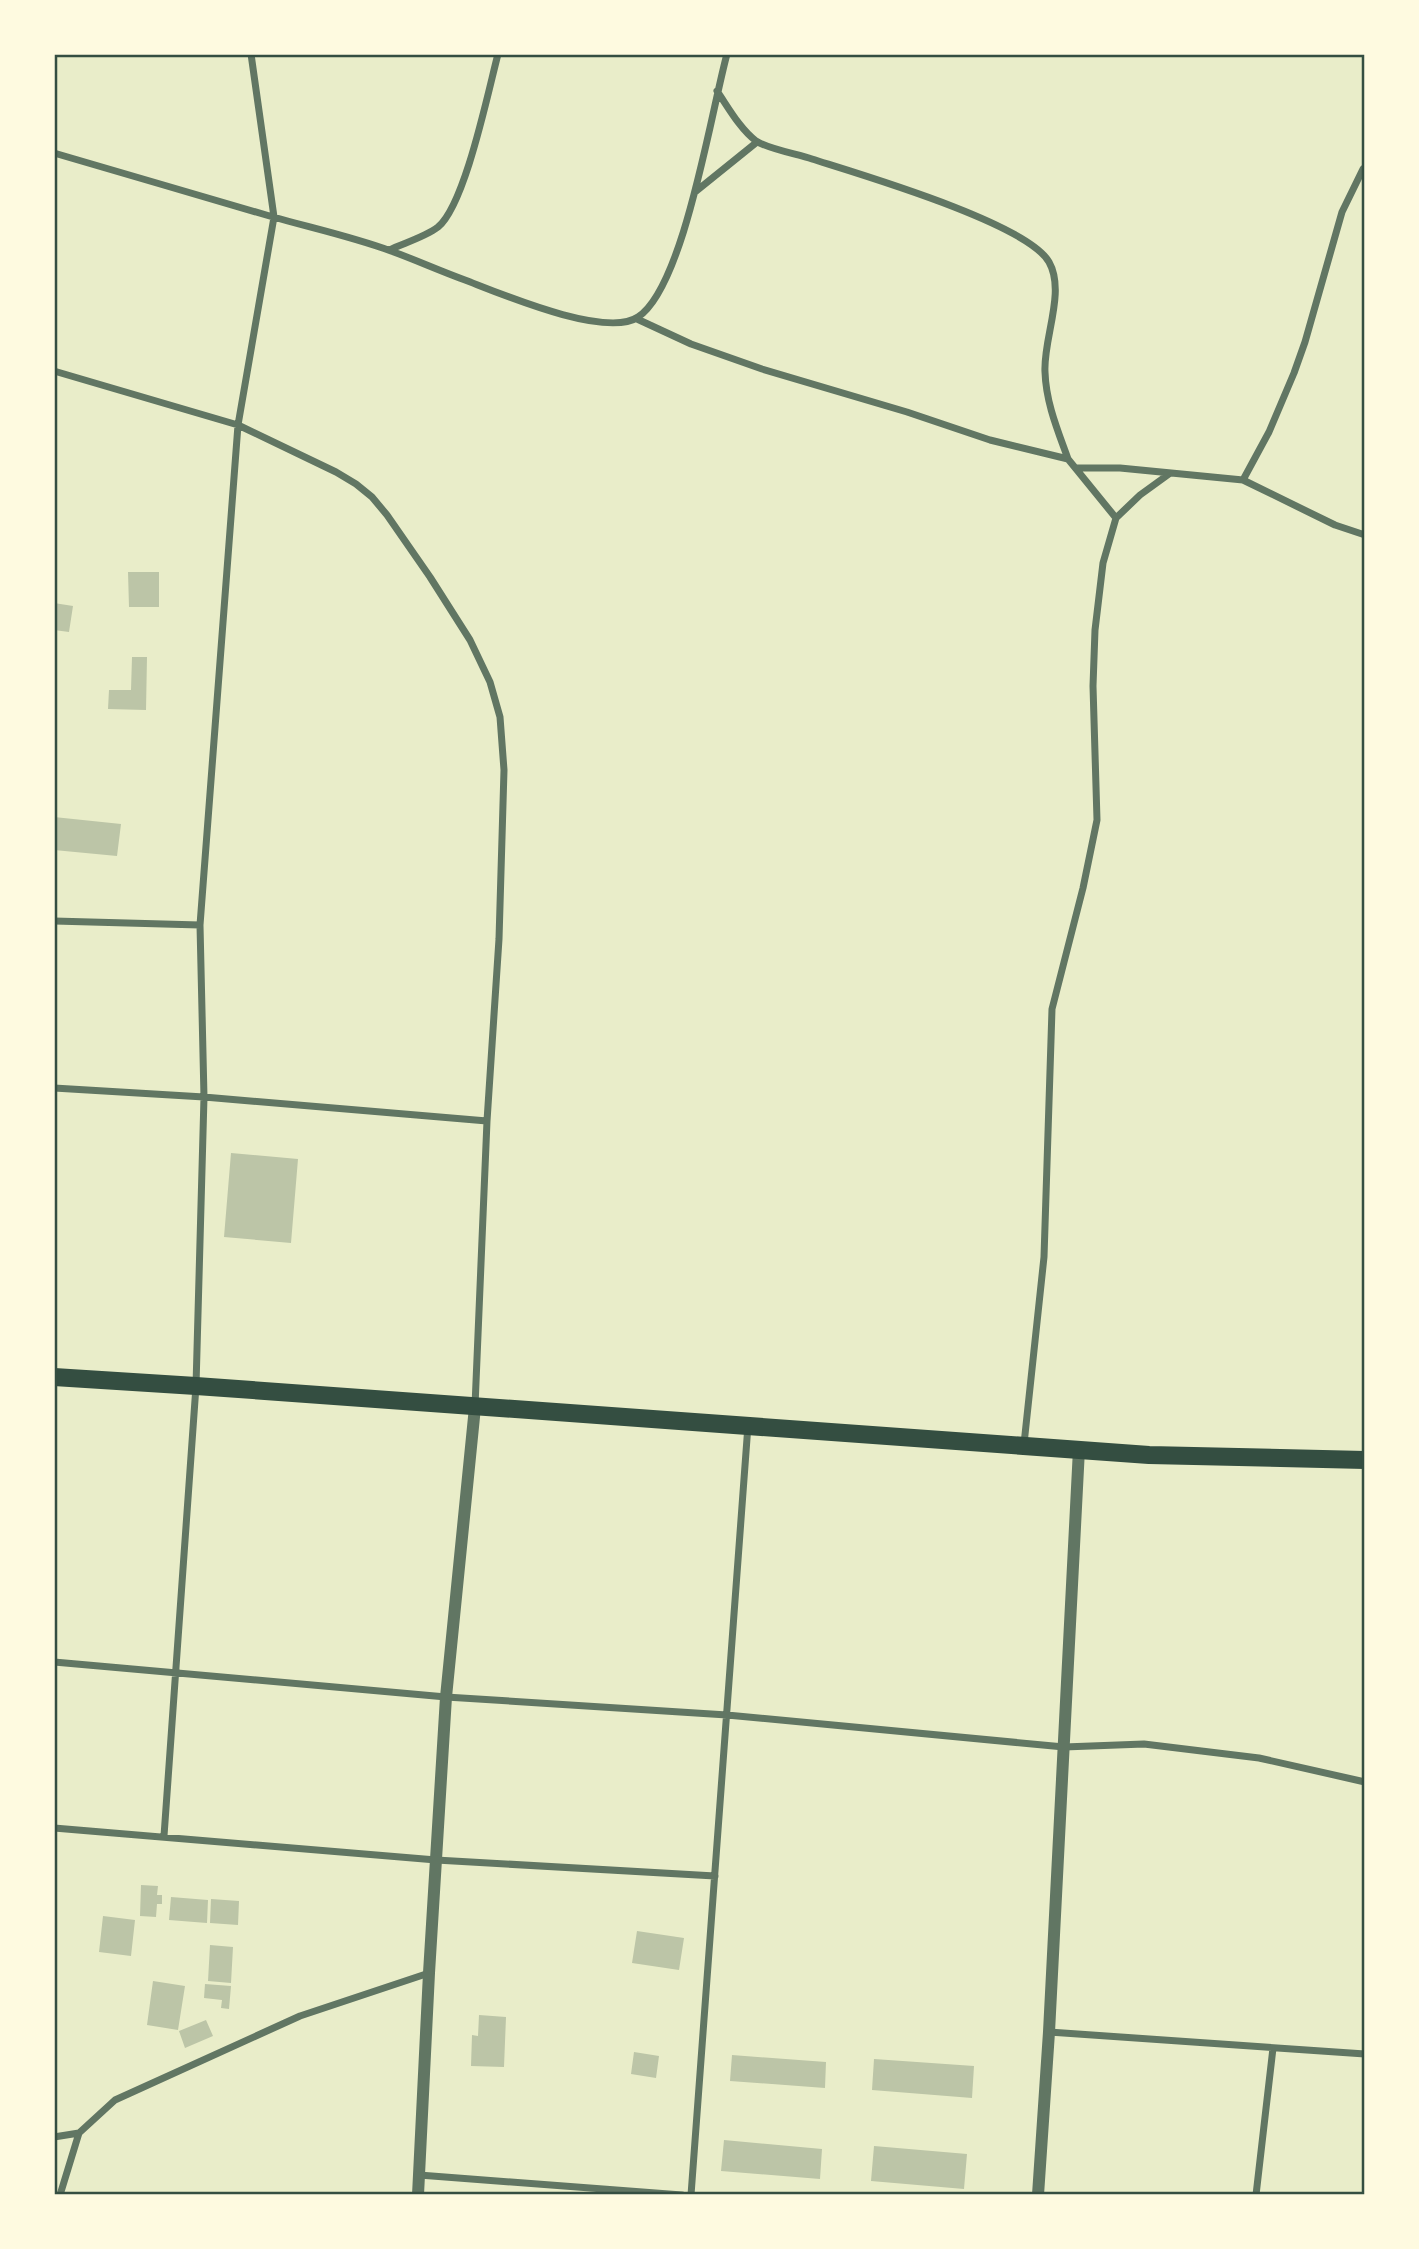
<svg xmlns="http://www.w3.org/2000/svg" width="1419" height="2249" font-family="Rubik,sans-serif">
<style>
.building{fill:#bcc5a7}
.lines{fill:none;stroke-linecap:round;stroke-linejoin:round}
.minor{stroke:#617663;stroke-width:7}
.tertiary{stroke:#617663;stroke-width:12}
.primary{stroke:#344e41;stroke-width:18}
.neatline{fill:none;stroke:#344e41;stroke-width:2.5}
</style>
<rect width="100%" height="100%" fill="#e9edc9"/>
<path class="building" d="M128 572H159V607H129Z
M54 603 73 606 69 632 54 630Z
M132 657H147L146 710 108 709 109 690H131Z
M54 817 121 824 117 856 54 850Z
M231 1153 298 1159 291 1243 224 1237Z
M141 1885 158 1886 157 1895H162V1904H157L156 1917 140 1916Z
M171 1897 208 1900 207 1923 169 1920Z
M211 1899 239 1901 238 1925 210 1923Z
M103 1916 135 1920 131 1956 99 1952Z
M637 1931 684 1938 679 1970 632 1963Z
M210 1945 233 1947 231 1983 208 1981Z
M153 1981 185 1986 178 2030 147 2025Z
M205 1984 231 1986 229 2009 221 2008 222 2000 204 1998Z
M479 2015 506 2017 504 2067 471 2066 472 2035 478 2036Z
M206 2020 213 2036 185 2048 179 2031Z
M634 2052 659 2056 656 2078 631 2074Z
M732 2055 826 2062 825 2088 730 2081Z
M874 2059 974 2066 972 2098 872 2090Z
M724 2140 822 2149 820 2179 721 2171Z
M874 2146 967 2154 964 2189 871 2181Z"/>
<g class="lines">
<path class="minor" d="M717 91C728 107 740 129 756 141 768 149 797 154 812 159 859 174 1027 223 1049 262 1066 292 1043 339 1045 372 1046 403 1058 431 1068 459
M54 153C127 174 200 196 273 217 312 228 353 237 391 251 416 260 440 271 465 280 499 293 606 339 638 317 684 287 711 112 727 54
M695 192 757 142
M389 250C404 243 425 237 438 227 465 205 488 92 498 54
M637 319 691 344 762 369 907 412 990 440 1068 459 1116 518
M54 371 238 425 336 472 356 484 372 497 387 515 430 577 470 640 490 682 500 717 504 770 499 939 487 1121 475 1406
M1076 468H1120L1243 480 1335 525 1365 535
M1243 480 1269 432 1294 373 1305 342 1342 212 1363 169
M54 921 200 925
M54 1088 204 1097 487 1121
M1024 1444 1044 1257 1052 1009 1083 888 1097 820 1093 686 1095 630 1103 563 1116 518 1140 495 1169 474
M54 1662 446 1697 727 1715 1064 1747 1144 1744 1259 1758 1365 1782
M54 1828 436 1860 715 1876
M164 1836 196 1386 204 1097 200 925 238 425 274 217 251 54
M1049 2032 1365 2054
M54 2137 79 2133 115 2100 300 2016 429 1973
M419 2175 682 2195
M60 2195 79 2133
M691 2195 748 1425
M1256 2195 1273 2048"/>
<path class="tertiary" d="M418 2195 429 1973 446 1697 475 1407
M1038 2195 1049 2032 1079 1449"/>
<path class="primary" d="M54 1377 196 1386 1149 1455 1365 1460"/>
</g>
<rect width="1419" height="2249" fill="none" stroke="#fefae0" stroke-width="112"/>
<rect x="56" y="56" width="1307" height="2137" class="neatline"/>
</svg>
